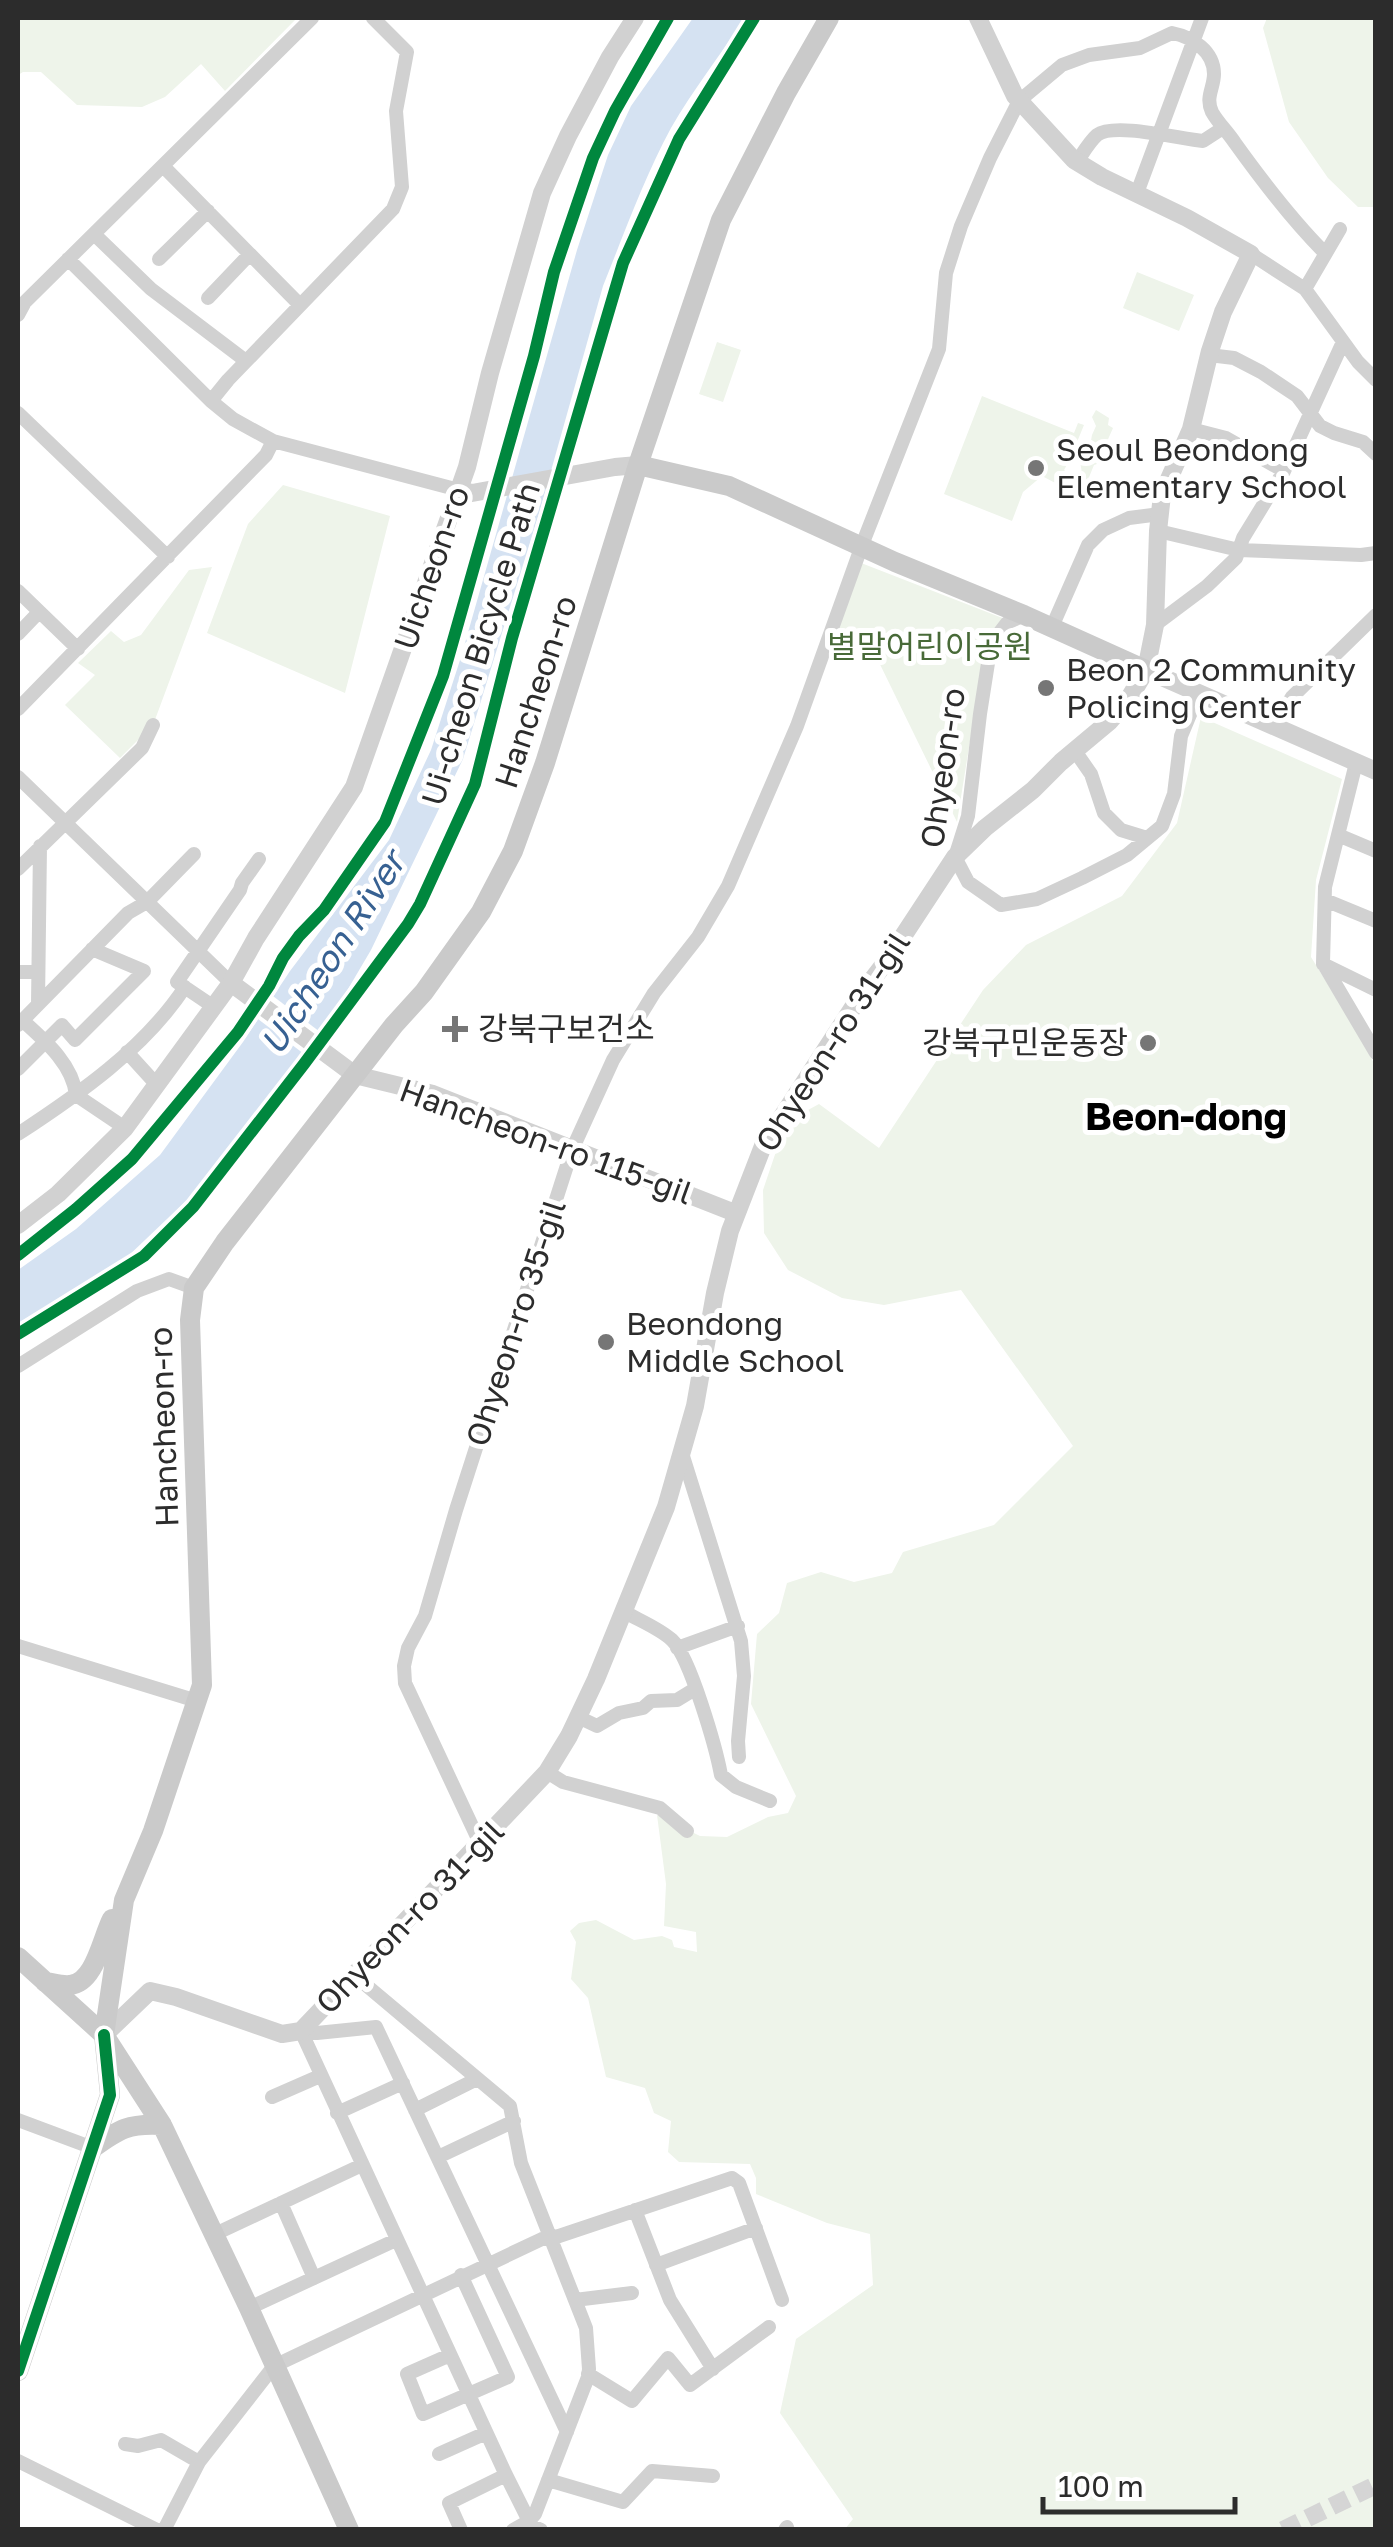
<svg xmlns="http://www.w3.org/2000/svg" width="1393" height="2547" font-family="'Golos Text','Noto Sans KR',sans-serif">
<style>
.green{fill:#eef4ea}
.water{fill:#d5e2f2}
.pier{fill:#fff}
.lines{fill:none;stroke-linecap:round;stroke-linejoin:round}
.tertiary-tunnel{stroke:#d5d5d5;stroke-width:18;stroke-dasharray:18 9;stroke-linecap:butt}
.minor{stroke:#d1d1d1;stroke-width:14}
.tertiary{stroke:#d1d1d1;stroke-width:18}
.secondary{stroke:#cacaca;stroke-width:20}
.cycleway-casing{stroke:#fff;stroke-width:19}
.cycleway{stroke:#00873e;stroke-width:12}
.poi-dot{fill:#767676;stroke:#fff;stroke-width:4}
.labels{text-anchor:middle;stroke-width:10;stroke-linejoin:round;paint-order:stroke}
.poi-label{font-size:32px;fill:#2c2c2c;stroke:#fff;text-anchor:start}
.street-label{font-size:32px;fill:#2c2c2c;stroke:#fff}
.park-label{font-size:32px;fill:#486a38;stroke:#fff}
.water-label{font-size:35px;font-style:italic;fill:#376192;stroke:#fff}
.quarter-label{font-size:38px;font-weight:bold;fill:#000;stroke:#fff}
</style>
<rect width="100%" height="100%" fill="#fff"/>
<path class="green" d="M18 18H297L225 91 201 64 165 97 142 107 77 105 41 72H23L18 75Z
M1267 18H1375V207H1358L1328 178 1289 122 1263 28Z
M1137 272 1194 295 1179 331 1123 308Z
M717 342 741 350 723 402 699 394Z
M982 396 1074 433 1078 423 1084 425 1077 442 1079 451 1074 456V461L1068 463 1064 470 1069 474 1063 487 1042 476 1023 492 1012 521 944 494Z
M1096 410 1109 418 1108 425 1113 428 1097 464 1094 465 1083 492 1079 494 1068 488 1072 480 1079 483 1083 480 1080 461 1089 451 1092 435 1096 426 1092 417Z
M283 485 390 516 345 693 207 633 248 524Z
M856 561 1005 619 984 654 957 822 872 648 831 632Z
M212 567 153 725 120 758 65 705 95 675 78 663 111 631 124 642 141 635 189 570Z
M1201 717 1342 779 1316 880 1311 957 1358 1033 1376 1067 1375 2529H845L853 2519 780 2413 796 2339 873 2285 870 2234 827 2223 756 2194V2178L750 2164 679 2162 668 2152 671 2121 654 2113 645 2088 606 2077 588 1998 571 1979 576 1942 570 1931 579 1923 596 1920 634 1940 662 1936 672 1940 674 1947 697 1952 696 1932 664 1926 666 1884 657 1815 700 1836 727 1837 768 1817 788 1813 796 1796 751 1704 757 1634 779 1613 787 1583 821 1572 854 1582 892 1573 903 1552 994 1525 1073 1446 961 1290 884 1305 842 1298 788 1270 764 1233 763 1190 786 1122 819 1104 879 1148 983 990 1026 945 1122 896 1177 823Z"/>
<path class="water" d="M693 18H745C721 54 693 90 671 128 644 178 624 234 603 286L540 510 463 759 371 950 338 1006 302 1057 188 1199 124 1260 18 1324V1270L76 1229 160 1155 243 1042 290 971 389 840 431 750 461 657 577 250 608 155 631 106Z"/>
<path class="pier" d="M269 993 324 1035 308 1057 254 1016Z"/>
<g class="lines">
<path class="tertiary-tunnel" d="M1283 2530 1376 2485"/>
<path class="minor" d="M1077 162C1083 153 1089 142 1097 135 1114 122 1180 139 1203 141L1223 128
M163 166 300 305
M1137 193 1202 18
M94 234 151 289 246 361
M1251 254 1305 289 1358 362 1376 380
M68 259 211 401 233 419 273 441 459 490
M159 259 208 211
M1305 289 1340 229
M208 298 250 254
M18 315 25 302 312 18
M1209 355 1234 358 1261 372 1297 396 1320 426 1334 433 1363 442 1376 454
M211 401 228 380 393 209 402 187 396 111 407 52 373 18
M18 413 168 557
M1191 429 1226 438 1284 471
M1158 531 1239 550 1361 555 1376 553
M18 591 78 649
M1024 615 1007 623 991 644 980 714 968 816 955 857 968 882 1001 905 1037 899 1082 878 1127 855 1162 826 1174 794 1181 736 1199 693
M1155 625 1207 586 1236 558 1243 538 1284 471 1343 342
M1052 627 1088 545 1103 530 1129 518 1160 514
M18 634 39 612
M18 709 266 455 273 441
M1273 727 1292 697 1376 615
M1075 751 1091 774 1104 813 1121 830 1147 838
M1356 763 1325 887 1323 963 1376 1053
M18 777 231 983
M1338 835 1376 851
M18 869 142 748 153 725
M1325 900 1376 921
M1323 964 1376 990
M18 972H38
M38 1004 40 846
M214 1007 177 982 240 890 242 883 259 859
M22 1020C44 1040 73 1064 76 1095L125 1128
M18 1025 128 913 147 902 194 854
M127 1052 157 1085
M18 1069 62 1025 75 1040 144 971 92 949
M18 1134C79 1094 144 1049 185 987
M18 1366 137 1291 169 1279 194 1288
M682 1453 741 1641 744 1676 738 1741 739 1757
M623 1611C638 1620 659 1628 672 1640 690 1657 716 1748 721 1775L736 1787 770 1801
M18 1646 197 1701
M677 1648 738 1626
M578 1717 597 1726 619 1713 643 1708 651 1701 677 1700 695 1689
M547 1772 563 1782 660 1808 687 1831
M480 1843 405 1683 404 1666 408 1648 425 1616 456 1510 572 1150 613 1060 654 993 698 937 728 886 797 726 862 545 939 349 946 273 961 226 990 158 1019 101 1062 65 1089 55 1140 48 1172 33C1192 37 1214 51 1214 74 1214 88 1205 97 1212 112 1218 123 1228 132 1235 143 1263 182 1291 219 1325 253
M354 1975 510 2106 521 2163 586 2328 589 2369 588 2377 535 2514 529 2521 513 2530
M272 2097 320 2076
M415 2110 477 2079
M337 2113 403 2083
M18 2120 93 2148
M438 2157 514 2121
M281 2203 314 2278
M635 2210 670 2300 713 2369
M213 2235 362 2165
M656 2265 756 2228
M575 2300 632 2293
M249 2308 396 2240
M450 2355 407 2374 423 2414 508 2377 461 2275
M588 2374 632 2401 668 2358 690 2385 769 2327
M125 2444 138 2446 161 2440 199 2462
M439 2454 486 2433
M18 2461 157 2530
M548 2480 623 2502 652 2471 713 2476
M164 2530 199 2462 274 2366 542 2239 559 2236 732 2178 739 2183 782 2300
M461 2530 449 2503 506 2475
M541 2530 534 2527 529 2521 506 2475 301 2031 317 2033 376 2027 567 2432
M785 2530 787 2527"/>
<path class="tertiary" d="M459 490 472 493 615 467 638 465
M1146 670 1376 771
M231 983 355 1075 433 1094 735 1213
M18 1225 58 1194 125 1128 231 983 256 938 354 787 467 467 490 373 542 193 568 136 610 57 635 18
M104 2035 150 1991 176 1997 282 2034 301 2031 547 1772 569 1736 596 1679 666 1507 695 1406 715 1293 730 1231 763 1146 865 989 888 959 955 857 985 828 1033 790 1061 762 1110 721 1128 700 1146 670 1155 625 1158 531 1162 495 1191 429 1210 351 1223 312 1251 254 1187 218 1102 177 1074 160 1015 96 978 18"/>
<path class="secondary" d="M638 465 729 486 895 562 1024 615 1146 670
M18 1957 104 2035 162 2125 249 2308 349 2530
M45 1982C53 1983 62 1986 70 1985 95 1983 102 1938 112 1919
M93 2148C119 2129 129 2123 162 2125
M18 2371 110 2095 104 2035 124 1900 153 1831 202 1685 190 1320 194 1288 225 1242 394 1025 424 992 481 912 513 851 545 763 638 465 721 220 786 93 829 18"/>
<defs>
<path id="cycleway" d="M18 1255 76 1209 132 1159 238 1032 269 986 283 958 299 936 324 910 385 822 443 676 534 356 554 272 593 158 615 111 668 18
M18 1334 144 1256 193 1207 304 1064 408 924 420 904 475 784 512 638 623 263 679 139 754 18
M18 2371 110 2095 104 2035"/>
</defs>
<use href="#cycleway" class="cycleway-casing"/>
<use href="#cycleway" class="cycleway"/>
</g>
<g class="poi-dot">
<circle cx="1036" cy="468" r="10"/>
<circle cx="1046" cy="688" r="10"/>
<path d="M450 1014h10v10h10v10h-10v10h-10v-10h-10v-10h10z"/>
<circle cx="1148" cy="1043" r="10"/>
<circle cx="606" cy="1342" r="10"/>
</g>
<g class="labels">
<g class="poi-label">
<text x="1056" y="461">Seoul Beondong<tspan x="1056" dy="37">Elementary School</tspan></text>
<text x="1066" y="681">Beon 2 Community<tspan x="1066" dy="37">Policing Center</tspan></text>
<text x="478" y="1040">강북구보건소</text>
<text x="1128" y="1054" text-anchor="end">강북구민운동장</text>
<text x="626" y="1335">Beondong<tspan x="626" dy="37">Middle School</tspan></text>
</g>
<g class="street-label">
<text transform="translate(432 568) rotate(-71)" y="11">Uicheon-ro</text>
<text transform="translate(481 644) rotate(-73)" y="11">Ui-cheon Bicycle Path</text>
<text transform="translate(536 692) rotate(-72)" y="11">Hancheon-ro</text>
<text transform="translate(943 768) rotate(-82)" y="11">Ohyeon-ro</text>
<text transform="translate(833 1042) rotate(-57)" y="11">Ohyeon-ro 31-gil</text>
<text transform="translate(546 1142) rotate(20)" y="11">Hancheon-ro 115-gil</text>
<text transform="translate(516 1323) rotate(-72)" y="11">Ohyeon-ro 35-gil</text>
<text transform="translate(164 1427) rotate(-92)" y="11">Hancheon-ro</text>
<text transform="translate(410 1917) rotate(-46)" y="11">Ohyeon-ro 31-gil</text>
</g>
<g class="park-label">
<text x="930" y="658">별말어린이공원</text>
</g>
<g class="water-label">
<text transform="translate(333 953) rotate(-57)" y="12">Uicheon River</text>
</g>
<g class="quarter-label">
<text x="1186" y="1130">Beon-dong</text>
</g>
</g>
<rect width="1393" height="2547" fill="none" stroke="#2c2c2c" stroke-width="40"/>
<path d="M1043 2497v15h192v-15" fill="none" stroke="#2c2c2c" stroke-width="5"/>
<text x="1058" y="2497" font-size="30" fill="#2c2c2c" stroke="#ffffff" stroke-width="8" paint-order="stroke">100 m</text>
</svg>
